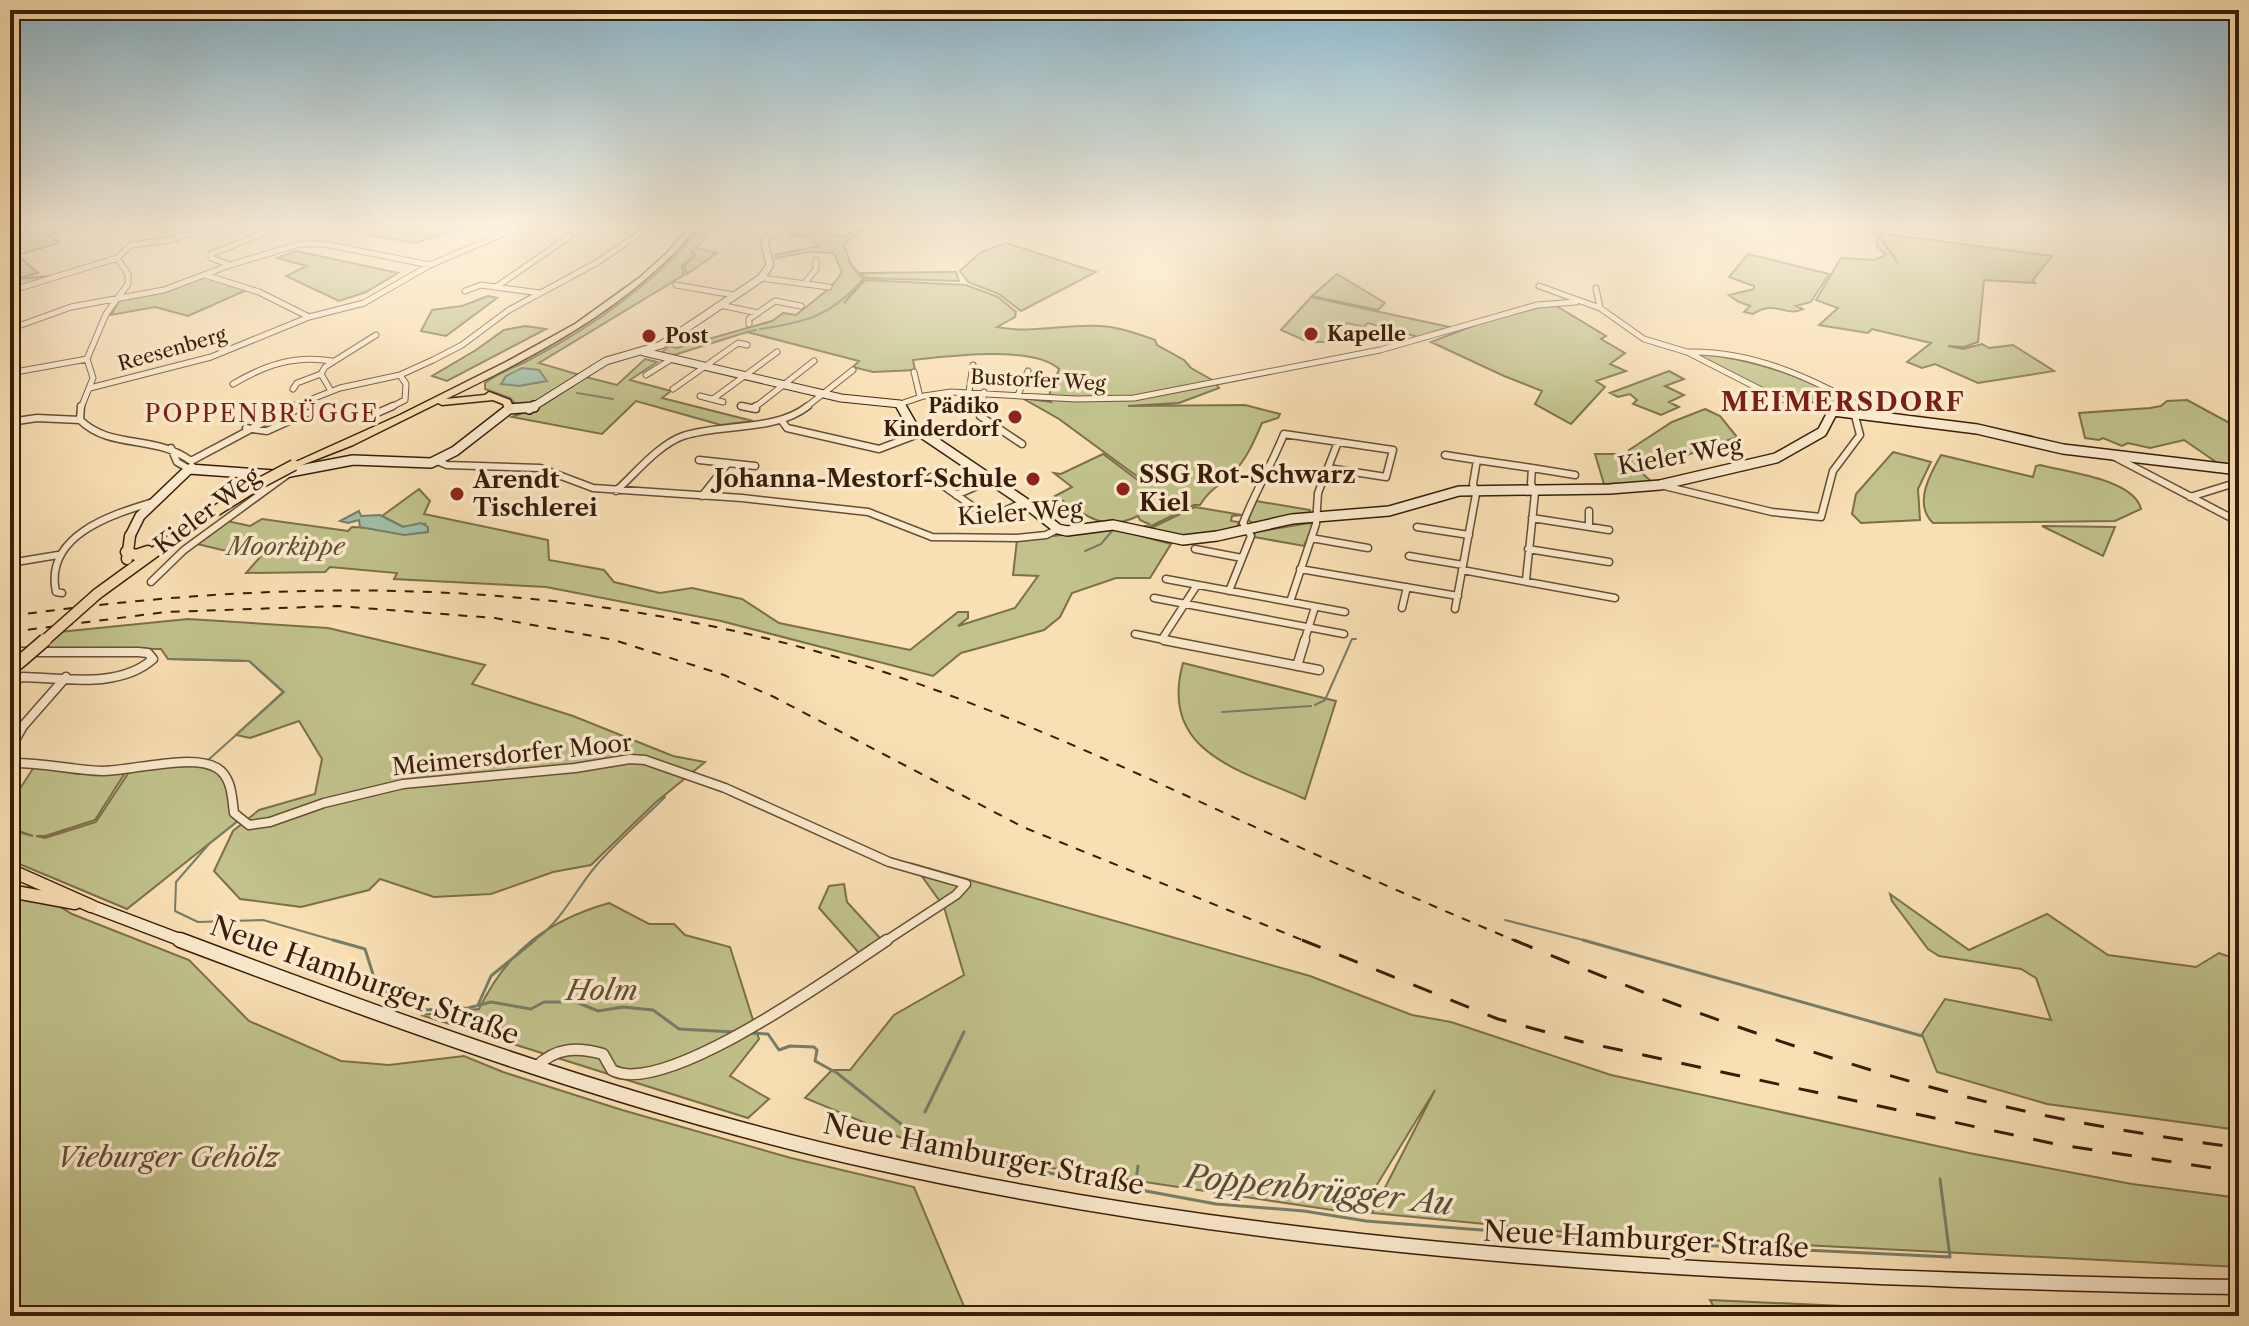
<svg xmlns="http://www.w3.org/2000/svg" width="2249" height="1326" font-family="'Libre Caslon Text',serif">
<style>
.green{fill:#c0c18b;stroke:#7c6f4a;stroke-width:2}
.water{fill:#9fbda8;stroke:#767d68;stroke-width:2}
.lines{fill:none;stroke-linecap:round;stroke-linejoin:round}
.stream-far1{stroke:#767d68;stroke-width:2}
.stream{stroke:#767d68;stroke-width:3}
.street-far3-casing{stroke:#684e34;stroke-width:7}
.street-far2-casing{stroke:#684e34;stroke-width:9}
.street-far1-casing{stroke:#684e34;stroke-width:11}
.street-casing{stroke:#684e34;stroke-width:13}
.secondary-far3-casing{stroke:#381d09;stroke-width:9}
.secondary-far2-casing{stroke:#381d09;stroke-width:12}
.secondary-far1-casing{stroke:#381d09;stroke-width:14}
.secondary-casing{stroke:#381d09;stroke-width:17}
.primary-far1-casing{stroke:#381d09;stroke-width:13}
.primary-casing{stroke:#381d09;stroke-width:15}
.highway-casing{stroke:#381d09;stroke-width:3}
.street-far3{stroke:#fbeace;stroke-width:5}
.street-far2{stroke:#fbeace;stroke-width:6}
.street-far1{stroke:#fbeace;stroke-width:8}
.street{stroke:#fbeace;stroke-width:10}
.secondary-far3{stroke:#fbeace;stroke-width:7}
.secondary-far2{stroke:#fbeace;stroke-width:9}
.secondary-far1{stroke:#fbeace;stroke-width:11}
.secondary{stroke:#fbeace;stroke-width:14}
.primary-far1{stroke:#f9dfb4;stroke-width:10}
.primary{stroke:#f9dfb4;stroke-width:12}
.highway{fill:#f9dfb4;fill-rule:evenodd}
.rail-far1{stroke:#381d09;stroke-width:2;stroke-dasharray:9 9;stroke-linecap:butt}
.rail{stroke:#381d09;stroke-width:3;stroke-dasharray:20 20;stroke-linecap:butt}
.primary-bridge-far1-casing{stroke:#381d09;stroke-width:13;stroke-linecap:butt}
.primary-bridge-casing{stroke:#381d09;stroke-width:15;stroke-linecap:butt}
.primary-bridge-far1{stroke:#f9dfb4;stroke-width:10}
.primary-bridge{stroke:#f9dfb4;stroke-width:12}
.poi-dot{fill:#8f2418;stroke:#fbeace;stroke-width:3}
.labels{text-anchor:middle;stroke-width:7;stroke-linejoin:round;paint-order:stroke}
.far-poi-label{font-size:20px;font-weight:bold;fill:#381d09;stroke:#fbeace;text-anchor:start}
.far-street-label{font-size:20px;fill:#381d09;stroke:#fbeace}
.far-quarter-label{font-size:24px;letter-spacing:2px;fill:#7a1f14;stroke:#fbeace}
.street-label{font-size:24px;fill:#381d09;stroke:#fbeace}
.poi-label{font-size:24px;font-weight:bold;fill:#381d09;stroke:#fbeace;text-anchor:start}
.park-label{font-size:24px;font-style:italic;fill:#614e30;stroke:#fbeace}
.far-district-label{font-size:26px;font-weight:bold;letter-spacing:2px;fill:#7a1f14;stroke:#fbeace}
.near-street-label{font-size:28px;fill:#381d09;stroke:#fbeace}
.near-park-label{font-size:28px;font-style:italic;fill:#614e30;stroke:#fbeace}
.near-water-label{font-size:32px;font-style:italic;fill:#574d39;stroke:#fbeace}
</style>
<rect width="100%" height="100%" fill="#f9dfb4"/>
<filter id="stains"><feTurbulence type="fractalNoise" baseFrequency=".0025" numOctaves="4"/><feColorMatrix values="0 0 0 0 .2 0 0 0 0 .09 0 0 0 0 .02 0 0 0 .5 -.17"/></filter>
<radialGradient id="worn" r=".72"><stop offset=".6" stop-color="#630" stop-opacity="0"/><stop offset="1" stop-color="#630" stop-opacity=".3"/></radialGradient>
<path class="green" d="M10 224H91L50 235 59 243 18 255 38 273 15 279 50 276 20 287 19 282 10 284Z
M386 224H477L415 243 370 235Z
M703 224H717L696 248 717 253 687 274 684 266 695 255 691 250 693 257 682 266 684 275 539 363 580 375 539 403 516 405 510 398 485 389V383C499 372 514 368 529 360 590 328 661 279 703 224Z
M864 224H871L844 244 850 263 863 279 844 303 865 280 966 285 998 297 1016 312 1015 317 997 327C1030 334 1066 324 1099 326 1117 326 1139 334 1155 340L1157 345 1184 360 1191 368 1214 381 1219 388 1179 403 1128 406 1245 405 1280 414 1278 418 1262 423C1254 441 1247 459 1232 474 1220 485 1209 490 1200 505H1194L1145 529 1141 528 1149 524 1140 520 1138 516C1103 533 1086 515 1055 496L1072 487 1054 473 1061 474 1103 454 1143 484 1146 483 1059 419 1022 398 1051 402 1048 398 1059 369C1034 345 948 356 913 360L915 370 873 372 853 367 859 361 747 332 674 355 661 353 669 346 677 348 772 321 783 313 796 315 831 287 842 272 834 253 809 252 776 258 775 255 818 246 810 236H791C817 217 820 235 845 237Z
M1867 224H1874V230L1898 263 1878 233 2052 256 2033 280 2035 283 1984 280 1978 342 1964 347 1948 346 1963 349 1982 344 1989 348 2013 345 2054 371 1978 383 1935 364 1922 368 1907 362 1931 343 1872 329 1868 333 1819 325 1838 308 1816 300 1841 258 1874 260 1886 255 1877 246V238Z
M1006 243 1096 272 1021 311 999 294 968 282 960 271 981 252Z
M296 251 398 273 366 292 339 301 286 276 307 266 277 258Z
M1748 254 1829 274 1811 302 1796 306 1803 309C1787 318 1775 299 1753 314L1744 312 1750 306 1737 301 1729 295 1754 289V286L1729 277Z
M952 272H956L959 281 865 278 861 273Z
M1337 274 1385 303 1378 310 1312 296Z
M204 276 249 289 188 316 155 307 111 315 119 300Z
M488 296 497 298 446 336 421 331 432 310 462 306Z
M1311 297 1449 327 1418 337 1368 323 1364 327 1347 323 1330 342H1308L1281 330Z
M1553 304 1606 336 1601 339 1625 353 1610 364 1626 371 1596 381 1605 387 1571 424 1535 404 1542 391 1504 376 1431 342 1488 320Z
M525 326 546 329 447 381 432 376 476 350 504 330Z
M1692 353C1760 359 1812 380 1870 413L1832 410 1779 398Z
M645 359 657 362 630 380 671 391 662 398 753 421 721 425 636 401 602 434 512 417 543 405 586 377 617 385Z
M1669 371 1684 379 1665 386 1684 395 1669 402 1679 407 1661 415 1633 404 1637 400 1630 394 1618 397 1610 393Z
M2187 400 2239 428V465L2222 466 2184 440 2150 448 2128 443 2122 446 2103 438 2099 440 2085 438 2079 413 2150 408 2161 406 2167 401Z
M1705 409 1720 416 1737 437 1659 465 1646 466 1634 455 1643 467V474L1652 482 1604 484 1595 454H1628L1629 450 1672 422Z
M1893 452 1931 462 1918 489 1920 520 1861 523 1852 514 1856 494Z
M1941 455 2033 477 2036 466 2040 465C2066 472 2134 479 2141 509L2115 521 1933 523C1913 504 1930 474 1941 455Z
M419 489 430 501 424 514 548 540 549 560 604 570 614 582 660 593 692 588 742 599 779 623 910 650 958 612H968V618L958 626 1015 608 1038 576 1013 575 1017 540 1115 529 1171 544 1150 578H1116L1072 593 1060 617 1044 630 961 653 933 676 721 621 546 587 394 579 397 573 330 567 325 572 246 573 261 556 239 554 197 544 227 521 250 526 262 519 348 531 352 527C376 527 398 537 421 532L425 524 403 527 382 516Z
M1256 501 1310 510 1309 513 1253 523 1248 520Z
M1195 507 1242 515 1232 516 1231 521 1239 522 1237 527 1187 538 1147 530Z
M1309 523 1314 524 1304 546 1254 537 1255 532Z
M2042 526 2115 527 2103 556Z
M188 619 328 628 485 665 472 684 573 716 673 756 705 762 655 803 591 865 553 872 491 894 434 897 380 879 369 890 301 907 240 899 214 871 233 831 259 810 315 794 322 759 299 721 250 738 236 735 283 692 249 661 168 659 161 649 45 648 59 632Z
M1183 663 1336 701 1305 799C1241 770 1158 753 1183 663Z
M207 765 225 776 239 820 127 909 10 860V830L33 836 10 828V804L34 767 78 774 125 773 95 820 45 836H36L45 838 96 822 131 769Z
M913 864 1310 976 1412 1015 1451 1022 1611 1075 1969 1153 2132 1184 2239 1198V1267L1586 1234 1372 1213 1435 1090 1359 1214 997 1160 911 1142 805 1098 832 1070H850L894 1015 964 975 944 907Z
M844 884 847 902 881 939 859 953 819 908 829 886Z
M1890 894 1969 950 2047 914 2108 955 2196 967 2219 953 2239 960V1130L2047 1104 1937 1072 1922 1034 1945 999 2051 1020 2036 978 2021 969 1939 956 1928 949 1892 901Z
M10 896 51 901 72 914 189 960 249 1021 341 1061 389 1065 464 1056 503 1072 622 1110 791 1158 914 1187 968 1316H10Z
M609 903 649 924H674L685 935 730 947 759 1039 730 1076 769 1099 748 1118 421 1015 479 1009C508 950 547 921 609 903Z
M1710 1300 1974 1312 1978 1316H1719Z
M1984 1306H1985L2152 1316H1992Z"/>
<path class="water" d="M522 368 539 370 547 381 519 386 501 384 506 376Z
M359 511 361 516 380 515 403 527 421 523 428 527V532L404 535 360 527 359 520 348 523 340 521Z"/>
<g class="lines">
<path class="stream-far1" d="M760 329C807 322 831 316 863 279L850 263 844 244 871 224
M747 332 756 330
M577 393 613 399
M1085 551 1101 544 1112 531
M168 659 249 661 284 692 207 761
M1315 705 1325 700 1352 639H1356
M1222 712 1311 706
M238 821 209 844 176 882 175 911 198 922 263 920 340 942
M1505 920 1591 942
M531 942C560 925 574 892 595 867 616 842 642 820 665 797"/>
<path class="stream" d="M333 940 365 949 377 987 424 1010 468 1008 491 1002 531 1009 544 1002H576L598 1011 623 1007 653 1010 679 1029 734 1032
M1583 940 1922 1036
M478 1005 491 976 535 940
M750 1033 768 1034 779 1050 790 1046 814 1047 817 1050 815 1061 837 1073 911 1132 909 1147 1216 1204 1304 1211 1366 1221 1633 1242 1950 1257 1940 1179
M925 1112 964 1032
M1135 1188 1138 1166
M1980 1312 1984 1316"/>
<defs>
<path id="street-far3" d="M614 224 648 227
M837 224 852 230
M230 265 211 258V254L287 224
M205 275 259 292 309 317
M761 278 829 287
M804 284 816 269V260
M676 285 734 295
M1539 286 1600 308 1644 339 1687 352 1777 398 1818 408
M496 287 570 236
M1596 288 1600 308
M10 291 117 258
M465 291 481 285 540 293
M720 305 758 313
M749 324V319L775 301 801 306
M10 329 71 307 164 290 230 265 300 244H325L430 265
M1689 352C1752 351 1810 377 1864 408
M914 372 920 397
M10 373 87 359
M646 375 670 360
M233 384C265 365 294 355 332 361
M90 388 211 357 309 317 364 303 430 265 526 224
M293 389 297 383 321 374
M673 389 738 343 747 345
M331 391 321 374 325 367 376 335
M969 392 973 365
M1018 395 1028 371
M700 396 723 402
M713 399 777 352
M900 404 924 396 951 392 1076 399 1134 398 1380 350 1537 305 1576 302
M741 406 749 408
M81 408 93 378 87 359 106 314 128 284V274L117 258 131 245 170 240 217 224
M289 408 340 388 400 375 433 360 462 345 509 310 598 262 653 224
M389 408 405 400 406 384 400 375
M754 408 814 361
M805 408 853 370
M981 408 984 392"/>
<path id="street-far2" d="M741 406 756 409
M982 406 980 416 1022 444
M1810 406 1833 411
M1860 406 1875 414
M753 408 756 406
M366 418 393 406
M80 420C111 450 155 434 191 461L294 406
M80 420 81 406
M782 421 787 428 879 449 921 433
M10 422 37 418 80 420
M246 428 267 431 307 413
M171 448 177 462 189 469 192 466
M1445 455 1477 460
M2113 456 2239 522
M699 460 755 466
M437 461 447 465 540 468 593 488 742 498 868 512 932 537 1017 538 1046 535 1058 529
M1532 468 1575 475
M931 477 989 518 1024 502
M1660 485 1772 512 1821 517 1833 471 1860 435 1854 412
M616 491C635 474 658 445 683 436 723 423 775 432 808 406
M956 495 991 480
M702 496 728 463
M2190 497 2232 484 2239 487
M1589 511V527
M1532 518 1609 530
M1417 527 1469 535
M1311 538 1368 548
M1195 549 1242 558
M1528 549 1609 562
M1409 556 1463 565
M10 563 58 555
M1300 569 1458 596
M1462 570 1615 598
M1166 579 1345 612
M151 582 184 550 288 474
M1229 591 1251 536 1243 523C1255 492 1271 466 1284 434L1393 450 1386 477 1328 468
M62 593 56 592C44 536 110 515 153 502
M1154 598 1344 634
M1290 602 1316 524 1318 493 1338 442
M1402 608 1407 587
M1455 609 1476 494 1473 484 1477 460 1532 468 1531 483 1535 493 1526 580
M1135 634 1174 642
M1162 639 1197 585
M1304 642 1315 607"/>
<path id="street-far1" d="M1164 640 1319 670
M10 652H138L148 653 153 659C119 689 64 678 23 677L10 681
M1297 666 1305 640
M10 749 23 726 66 677
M10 763C41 762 71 770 102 771 131 771 192 753 217 768 232 777 232 798 234 813L249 825 270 822 324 803 403 784 575 768 630 759 645 760 725 788 889 862 966 884 956 895 884 942"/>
<path id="street" d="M536 1067C556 1047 577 1047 603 1054L612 1070C664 1099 840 971 887 940"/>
<path id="secondary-far3" d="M644 352 841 398 900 404 902 408
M527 408 534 407
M531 408 606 361 661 345 761 278 770 265 764 240 785 224"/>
<path id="secondary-far2" d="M901 406 913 427 1024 502 1058 529 1067 531 1113 525 1183 540 1217 536 1292 519 1389 511 1459 491 1610 489 1660 485 1776 458 1822 432 1833 411 1977 429 2063 449 2239 470
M529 409 534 406
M130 536 140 516 189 469 274 475 353 460 431 463 455 451 509 409 534 407"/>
<path id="secondary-far1" d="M91 906 186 942"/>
<path id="secondary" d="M180 940C408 1026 636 1109 874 1162 1197 1234 1528 1263 1859 1276 1986 1281 2112 1286 2239 1287"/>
<path id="primary-far1" d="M126 552 136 555 148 551
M127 559 130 536
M97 594 185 530 260 483"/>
<path id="primary" d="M10 670 23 659
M10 870 91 906
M10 891 75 903"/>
<path id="highway" d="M692 224H700C633 306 540 353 446 399L485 395 489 392 510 400 514 409 512 411H506L503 404 493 400 442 405 438 403 353 445 297 467 294 468 289 465 400 415 506 362 575 324 639 278 668 252Z"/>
</defs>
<use href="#street-far3" class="street-far3-casing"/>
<use href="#street-far2" class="street-far2-casing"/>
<use href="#street-far1" class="street-far1-casing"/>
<use href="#street" class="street-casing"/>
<use href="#secondary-far3" class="secondary-far3-casing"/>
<use href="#secondary-far2" class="secondary-far2-casing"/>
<use href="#secondary-far1" class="secondary-far1-casing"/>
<use href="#secondary" class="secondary-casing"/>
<use href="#primary-far1" class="primary-far1-casing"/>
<use href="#primary" class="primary-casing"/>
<use href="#highway" class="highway-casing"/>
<use href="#street-far3" class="street-far3"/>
<use href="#street-far2" class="street-far2"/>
<use href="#street-far1" class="street-far1"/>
<use href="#street" class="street"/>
<use href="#secondary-far3" class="secondary-far3"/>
<use href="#secondary-far2" class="secondary-far2"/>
<use href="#secondary-far1" class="secondary-far1"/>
<use href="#secondary" class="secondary"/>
<use href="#primary-far1" class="primary-far1"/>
<use href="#primary" class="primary"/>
<use href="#highway" class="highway"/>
<path class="rail-far1" d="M10 616C292 577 557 577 833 656 969 696 1099 756 1229 815 1324 859 1421 901 1518 942
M10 632 166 612 337 606 495 618 614 640 724 675 774 697 1023 827 1307 942"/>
<path class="rail" d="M1302 940 1498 1019 1583 1042 2055 1144 2239 1172
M1514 940C1670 1006 1830 1063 1995 1104 2075 1124 2157 1136 2239 1148"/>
<defs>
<path id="primary-bridge-far1" d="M260 483 294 465
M43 642 97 594"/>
<path id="primary-bridge" d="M23 659 45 640"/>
</defs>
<use href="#primary-bridge-far1" class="primary-bridge-far1-casing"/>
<use href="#primary-bridge" class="primary-bridge-casing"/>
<use href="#primary-bridge-far1" class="primary-bridge-far1"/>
<use href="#primary-bridge" class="primary-bridge"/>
</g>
<linearGradient id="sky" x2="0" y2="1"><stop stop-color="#8bb8ce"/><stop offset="0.55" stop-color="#fcf1dd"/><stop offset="1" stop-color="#fcf1dd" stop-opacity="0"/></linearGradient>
<rect width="2249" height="410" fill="url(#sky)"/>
<g class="poi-dot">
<circle cx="1311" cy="334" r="8"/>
<circle cx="649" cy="336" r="8"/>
<circle cx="1015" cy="417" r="8"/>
<circle cx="1033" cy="479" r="8"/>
<circle cx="1123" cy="489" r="8"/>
<circle cx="457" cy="494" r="8"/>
</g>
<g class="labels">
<g class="far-poi-label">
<text x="1327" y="341">Kapelle</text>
<text x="665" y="343">Post</text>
<text x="999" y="413" text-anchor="end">Pädiko<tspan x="999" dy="23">Kinderdorf</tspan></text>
</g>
<g class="far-street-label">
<text transform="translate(172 349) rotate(-16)" y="7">Reesenberg</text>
<text transform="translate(1038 380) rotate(3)" y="7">Bustorfer Weg</text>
</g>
<g class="far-quarter-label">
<text x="262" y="422">POPPENBRÜGGE</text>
</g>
<g class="street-label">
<text transform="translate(1680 456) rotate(-10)" y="8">Kieler Weg</text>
<text transform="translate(207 511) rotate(-37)" y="8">Kieler Weg</text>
<text transform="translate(1020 513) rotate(-4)" y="8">Kieler Weg</text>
<text transform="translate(512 755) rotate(-6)" y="8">Meimersdorfer Moor</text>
</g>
<g class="poi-label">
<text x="1139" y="483">SSG Rot-Schwarz<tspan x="1139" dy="28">Kiel</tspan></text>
<text x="1017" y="487" text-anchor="end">Johanna-Mestorf-Schule</text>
<text x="473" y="488">Arendt<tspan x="473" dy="28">Tischlerei</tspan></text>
</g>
<g class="park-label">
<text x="286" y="555">Moorkippe</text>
</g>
<g class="far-district-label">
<text x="1843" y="411">MEIMERSDORF</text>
</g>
<g class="near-street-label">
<text transform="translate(365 980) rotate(20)" y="10">Neue Hamburger Straße</text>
<text transform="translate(984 1154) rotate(11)" y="10">Neue Hamburger Straße</text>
<text transform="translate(1646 1239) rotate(3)" y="10">Neue Hamburger Straße</text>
</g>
<g class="near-park-label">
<text x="602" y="1000">Holm</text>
<text x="168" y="1167">Vieburger Gehölz</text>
</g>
<g class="near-water-label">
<text transform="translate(1319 1190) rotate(6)" y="11">Poppenbrügger Au</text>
</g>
</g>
<rect width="2249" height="1326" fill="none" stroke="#f9dfb4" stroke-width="40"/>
<rect x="12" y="12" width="2225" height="1302" fill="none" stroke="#381d09" stroke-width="4"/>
<rect x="20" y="20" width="2209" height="1286" fill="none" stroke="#381d09" stroke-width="2"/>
<rect width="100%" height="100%" filter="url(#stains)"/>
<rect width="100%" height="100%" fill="url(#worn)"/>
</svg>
